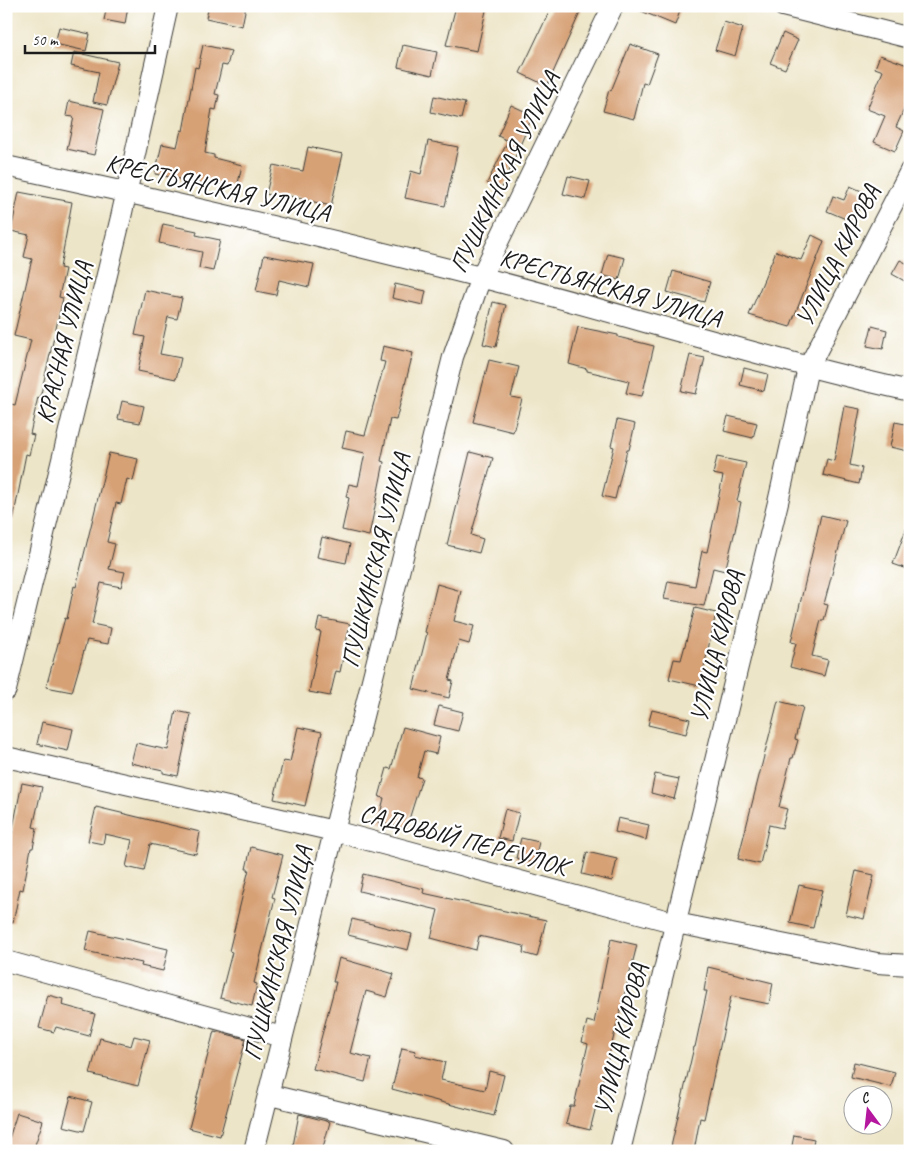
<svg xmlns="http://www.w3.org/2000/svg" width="916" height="1157" font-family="Caveat,sans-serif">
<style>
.building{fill:#d7a176}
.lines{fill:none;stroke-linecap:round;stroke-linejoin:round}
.minor-casing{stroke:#3b3a36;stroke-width:22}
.minor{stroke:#fff;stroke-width:20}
.labels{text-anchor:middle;stroke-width:4.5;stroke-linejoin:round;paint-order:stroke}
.street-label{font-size:25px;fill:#1c1c1c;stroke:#fff}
</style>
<rect width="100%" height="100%" fill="#fff"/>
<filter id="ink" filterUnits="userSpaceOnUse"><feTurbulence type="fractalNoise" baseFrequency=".02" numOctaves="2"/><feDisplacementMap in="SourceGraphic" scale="10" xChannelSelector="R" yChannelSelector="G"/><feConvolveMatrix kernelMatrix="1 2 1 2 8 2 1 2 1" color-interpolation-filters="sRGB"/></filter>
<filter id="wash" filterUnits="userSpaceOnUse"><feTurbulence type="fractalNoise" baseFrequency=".0096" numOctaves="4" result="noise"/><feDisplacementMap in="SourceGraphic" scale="20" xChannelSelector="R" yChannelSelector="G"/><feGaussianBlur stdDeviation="1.12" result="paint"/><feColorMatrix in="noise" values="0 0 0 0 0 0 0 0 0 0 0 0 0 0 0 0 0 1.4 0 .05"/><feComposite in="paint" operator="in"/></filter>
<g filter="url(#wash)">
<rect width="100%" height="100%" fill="#ede5c7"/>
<g id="blocks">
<path class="building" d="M107 6H128L125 24 104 20Z
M209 6H246L242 26 206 18Z
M456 6H487L477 51 446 45Z
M552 6H583L547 86 520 73Z
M629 6H666L680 11 675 25Z
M724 22 743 28 735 56 715 50Z
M59 27 90 34 86 51 55 44Z
M783 33 798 40 785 69 770 63Z
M630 44 658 54 647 84 643 83 634 119 603 111 609 90 611 91Z
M203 45 231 51 227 66 222 65 215 94 219 95 216 110 212 109 205 153 214 155V158L242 165 237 188 209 182 208 185 155 174 162 144 177 147 181 130 183 131 195 67 198 68Z
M403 45 437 52 432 75 398 67Z
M74 52 118 62 107 105 93 102 99 72 71 66Z
M880 55 910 66V96L896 127 904 131 895 151 874 142 885 116 867 109 883 71 875 68Z
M434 96 465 103 461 119 431 112Z
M69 101 104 109 94 155 67 149 74 117 66 116Z
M511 105 533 115 501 190 487 183 508 141 498 136Z
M428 141 458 147 445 206 405 198 411 171 421 174Z
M308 147 343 154 331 206 285 195V198L266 194 273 165 303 171Z
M568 176 590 181 585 199 563 194Z
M850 186 866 193 853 222 827 211 833 196 844 200Z
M19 192 72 202 60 268 65 269 59 297 63 298 40 398 38 397 30 434 34 435 29 455 26 454 13 520 6 519V434L9 422H7L11 404 15 405 31 340 14 336 32 259 24 257 29 235 11 231Z
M163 224 197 231 196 235 220 240 213 271 199 268 202 252 159 243Z
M812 235 824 241 790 327 749 315 776 251 801 260Z
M608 254 625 258 619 280 602 275Z
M264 255 314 264 309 287 279 280 276 295 256 291Z
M900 260 910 265V284L892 274Z
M673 271 710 282 704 302 667 292Z
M395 284 426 291 423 305 392 298Z
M145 290 182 298 177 319 168 317 160 354 181 358 176 379 138 371 145 337 135 335Z
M493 302 506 305 496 347 483 344Z
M872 326 887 330 883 349 867 346Z
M578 327 618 335V337L654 346 642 396 626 393 629 381 587 371V369L569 364Z
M383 346 413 353 396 420 390 419 381 461 384 462 369 536 342 530 349 498 346 497 349 484 358 486 365 453 342 448 346 431 365 435 385 362 380 361Z
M690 355 705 358 696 394 681 391Z
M489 360 519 367 511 397 522 399 513 432 473 422Z
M744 368 768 374 764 391 740 385Z
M122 401 144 406 140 423 118 419Z
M844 406 860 409 850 465 862 468 859 484 823 475 827 459 834 461Z
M728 416 757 423 753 438 724 431Z
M617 420 635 424 629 450H627L615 499 602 496 614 447 611 446Z
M895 422 910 425 908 451 890 447Z
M470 452 493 458 471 535 483 539 479 553 447 545Z
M109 453 138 459 133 481 127 479 121 504 116 503 107 542 115 544 109 569 125 572 121 587 101 583 92 624 111 628 108 644 87 640 72 692 46 687 65 618 67 619 74 586 76 587Z
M717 457 746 463 737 501 741 502 735 531 725 571 713 568 704 606 664 599 668 581 695 586 702 551 707 552 723 476 713 474Z
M821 515 846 521 824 604 828 605 824 620H821L812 656 828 660 824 676 790 667 796 643 791 642Z
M908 524H910V570L893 564Z
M322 537 350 544 346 563 317 557Z
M437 584 461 591 454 621 474 626 469 644 459 641 449 680 453 681 449 698 413 689 427 633 425 632Z
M695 608 716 613 700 686 669 679 674 659 681 660Z
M319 618 350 624 340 672 336 671 330 696 309 692 321 632 316 631Z
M778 701 803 707 795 739 798 740 793 758H791L779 807 787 809 782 828 769 825 760 864 738 859Z
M439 706 463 712 458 731 434 725Z
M652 710 690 719 686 734 648 725Z
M176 711 191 714 178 776 163 773V770L131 763 136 743 168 750Z
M42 722 73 729 68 751 37 744Z
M298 727 322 732 305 806 274 799 283 761 290 762Z
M403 727 440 737 436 754 424 751 417 777 422 778 406 829 378 822 384 798 379 797 387 768 391 769Z
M655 774 679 779 674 799 651 793Z
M22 783 42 787 33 827 37 828 33 848H31L23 890 20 889 13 922H6V862Z
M96 807 200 832 196 854 150 844 144 871 126 867 132 840 105 834 103 844 88 841Z
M505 809 519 813 512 841 498 838Z
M618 818 649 825 646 840 615 832Z
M521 838 539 842 534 863 516 858Z
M251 847 283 855 272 897 275 898 254 983 257 984 252 1006 220 998 232 952 229 951 249 869H246Z
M587 852 617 859 612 881 582 874Z
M856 871 874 875 864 919 846 915Z
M363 874 424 889 423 893 546 920 537 957 523 953 524 946 479 936 476 950 431 938 438 910 359 891Z
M799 885 822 890 813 928 790 923Z
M352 919 412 934 408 950 348 935Z
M90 931 168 949 163 971 141 966 142 963 85 951Z
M611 939 637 945 590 1130 566 1124 570 1106H574L588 1044 582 1042 587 1021 594 1023Z
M339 958 394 974 387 997 366 991 350 1053 371 1058 365 1082 313 1069 336 982H333Z
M708 967 773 983 769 1004 731 996 704 1119 700 1118 694 1151H670L694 1047H695L707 991H704Z
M48 995 63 999 62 1005 95 1014 89 1036 56 1027 54 1032 39 1028Z
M214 1031 246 1039 220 1136 189 1128Z
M134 1036 150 1040 138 1086 90 1074 100 1038 131 1046Z
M402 1048 416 1051 415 1055 445 1062 441 1080 485 1090 489 1071 504 1075 494 1116 392 1089Z
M854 1062 895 1072 891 1087 851 1077Z
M71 1096 92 1102 84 1131 63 1126Z
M17 1113 43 1121 33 1151H23L7 1145Z
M299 1114 330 1122 322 1151H292Z
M794 1135 814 1139 812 1151H791Z"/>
</g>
</g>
<g filter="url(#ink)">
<use href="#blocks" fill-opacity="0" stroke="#3b3a36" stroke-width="1"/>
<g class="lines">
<defs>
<path id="minor" d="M783 6 910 38
M6 166C165 200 323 237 480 277 624 314 765 359 910 391
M6 690 121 217 168 6
M6 757 334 831 676 923 877 963 910 965
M6 961 282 1037
M270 1095 504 1151
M254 1151 453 357 481 277 613 6
M620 1151 779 498 808 368 910 171"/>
</defs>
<use href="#minor" class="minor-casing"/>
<use href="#minor" class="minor"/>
</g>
</g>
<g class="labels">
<g class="street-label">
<text transform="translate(504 172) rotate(-64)" y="9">ПУШКИНСКАЯ УЛИЦА</text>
<text transform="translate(218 187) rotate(13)" y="9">КРЕСТЬЯНСКАЯ УЛИЦА</text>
<text transform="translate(837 255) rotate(-63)" y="9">УЛИЦА КИРОВА</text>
<text transform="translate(611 287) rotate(16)" y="9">КРЕСТЬЯНСКАЯ УЛИЦА</text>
<text transform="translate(63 342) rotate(-76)" y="9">КРАСНАЯ УЛИЦА</text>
<text transform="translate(375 560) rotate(-76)" y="9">ПУШКИНСКАЯ УЛИЦА</text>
<text transform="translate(716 646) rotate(-76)" y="9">УЛИЦА КИРОВА</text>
<text transform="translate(464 839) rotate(15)" y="9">САДОВЫЙ ПЕРЕУЛОК</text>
<text transform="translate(277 953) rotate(-76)" y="9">ПУШКИНСКАЯ УЛИЦА</text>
<text transform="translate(620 1039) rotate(-76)" y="9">УЛИЦА КИРОВА</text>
</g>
</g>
<rect width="916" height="1157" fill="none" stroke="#fff" stroke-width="25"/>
<g transform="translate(868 1110) rotate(345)"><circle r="24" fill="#ffffff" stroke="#a4a4a4"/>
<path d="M0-4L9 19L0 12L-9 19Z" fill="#b5179e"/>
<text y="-8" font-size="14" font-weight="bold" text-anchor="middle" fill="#1c1c1c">С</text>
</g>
<path d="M25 45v8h130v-8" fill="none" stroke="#1c1c1c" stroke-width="2.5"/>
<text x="32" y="45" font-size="15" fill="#1c1c1c" stroke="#ffffff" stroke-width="4" paint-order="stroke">50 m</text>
</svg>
